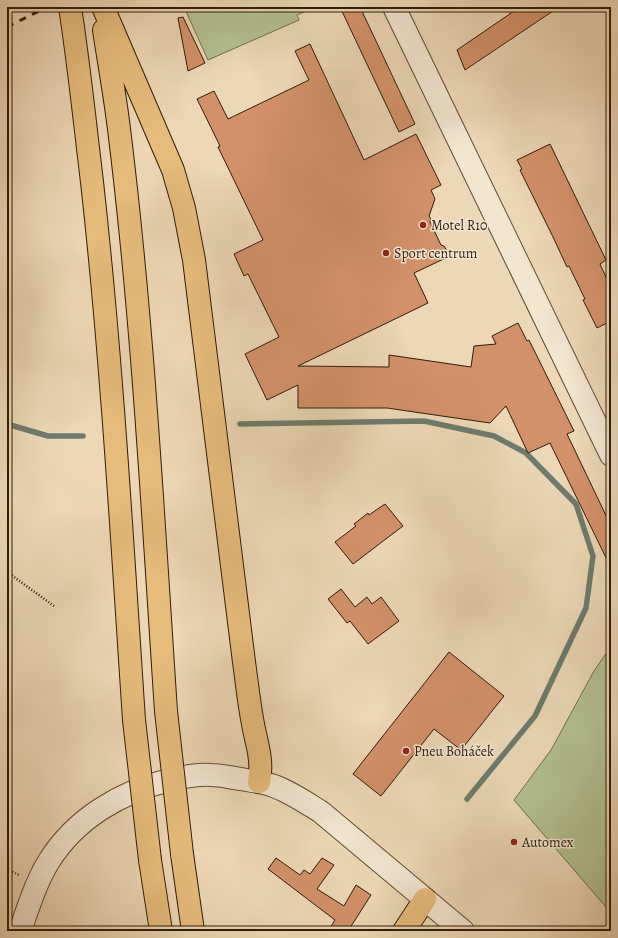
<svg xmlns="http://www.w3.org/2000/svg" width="618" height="938" font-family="Alegreya,serif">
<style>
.green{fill:#b3bf91;stroke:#706e4e}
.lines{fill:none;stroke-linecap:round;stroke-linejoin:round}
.stream{stroke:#6e7b6c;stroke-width:5.5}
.building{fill:#d3916b;stroke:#2e1c0a}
.minor-casing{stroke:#5e4b35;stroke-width:24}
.highway-casing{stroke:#2e1c0a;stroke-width:24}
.path{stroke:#2e1c0a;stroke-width:2.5;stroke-dasharray:1 2;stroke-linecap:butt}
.minor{stroke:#f3e5d0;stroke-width:22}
.highway{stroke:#e6bc7b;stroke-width:22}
.rail{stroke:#2e1c0a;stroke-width:3;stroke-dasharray:7 7;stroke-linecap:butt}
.highway-bridge-casing{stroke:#2e1c0a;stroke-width:24;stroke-linecap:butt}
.highway-bridge{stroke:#e6bc7b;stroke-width:22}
.poi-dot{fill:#8f2418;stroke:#f3e5d0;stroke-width:1.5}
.labels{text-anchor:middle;stroke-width:3;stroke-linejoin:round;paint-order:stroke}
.poi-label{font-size:14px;fill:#2e1c0a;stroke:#f3e5d0;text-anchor:start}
</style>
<rect width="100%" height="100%" fill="#ecd7b6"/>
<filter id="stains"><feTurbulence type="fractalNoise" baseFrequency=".005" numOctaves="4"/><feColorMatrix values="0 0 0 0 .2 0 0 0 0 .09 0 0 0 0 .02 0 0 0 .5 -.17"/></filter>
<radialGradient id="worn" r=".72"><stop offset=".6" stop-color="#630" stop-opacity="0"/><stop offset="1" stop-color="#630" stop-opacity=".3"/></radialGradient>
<path class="green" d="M184 7H315L297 15 299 20 208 60Z
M611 646V913L514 800 551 750 594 671Z"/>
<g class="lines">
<path class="stream" d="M7 424 48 436H83
M240 424 424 421 494 436 526 453 576 504 593 556 586 608 535 716 467 799"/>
</g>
<path class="building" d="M340 7H360L415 124 399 132Z
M520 7H559L465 70 457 50Z
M183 17 205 63 188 71 178 18Z
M310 44 364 160 416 134 441 185 431 190 435 199 429 216 431 219 430 222 441 245 444 246 450 256 414 273 428 303 298 366 389 367V355L471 367 474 346 496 344 492 336 518 323 527 341 529 340 574 431 567 434 611 526V568L550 443 528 453 506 406 490 423 387 408H298V385L267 400 245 354 279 337 248 274 244 276 234 254 263 240 218 147 220 146 197 99 214 91 228 119 309 80 295 51Z
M550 144 606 260 600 264 611 288V321L597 328 583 300 585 299 569 266 567 267 553 237 520 170 522 169 517 160Z
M385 504 403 526 353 564 335 542 356 526 354 524 368 513 369 515Z
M341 589 355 607 367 597 372 604 381 597 399 621 368 644 350 621 347 623 328 599Z
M449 652 504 696 461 750 434 729 381 796 353 774Z
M276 858 300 875 304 870 310 874 322 858 334 865 317 889 344 906 356 885 371 895 348 931H328L335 920 268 869Z"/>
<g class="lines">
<defs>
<path id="minor" d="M394 7 611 455
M20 931C28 908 36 882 49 861 76 818 121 792 169 780 183 777 197 774 211 775 221 775 231 778 241 779 251 781 261 782 271 785 289 791 305 802 321 812L463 931"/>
<path id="highway" d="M70 7C79 65 85 124 92 182 112 361 122 540 134 720
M103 7 173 170 184 208 194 260 244 662C247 683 249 704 253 724 257 746 263 759 259 782
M104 30C109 63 115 96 119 129 143 322 153 517 166 711
M182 854 193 931
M150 860 161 931
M404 931 425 899"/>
</defs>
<use href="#minor" class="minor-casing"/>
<use href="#highway" class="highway-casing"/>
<path class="path" d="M7 572 54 606
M7 869 19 875"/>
<use href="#minor" class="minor"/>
<use href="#highway" class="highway"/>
<path class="rail" d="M7 27 47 7"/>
<defs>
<path id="highway-bridge" d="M166 711 182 854
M134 720 150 860"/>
</defs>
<use href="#highway-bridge" class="highway-bridge-casing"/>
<use href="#highway-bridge" class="highway-bridge"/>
</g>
<g class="poi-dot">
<circle cx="423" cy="225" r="4"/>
<circle cx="386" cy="253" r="4"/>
<circle cx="406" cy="751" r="4"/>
<circle cx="514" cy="842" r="4"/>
</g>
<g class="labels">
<g class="poi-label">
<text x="431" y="230">Motel R10</text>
<text x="394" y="258">Sport centrum</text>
<text x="414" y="756">Pneu Boháček</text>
<text x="522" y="847">Automex</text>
</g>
</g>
<rect width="618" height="938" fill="none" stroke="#ecd7b6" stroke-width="24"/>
<rect x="8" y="8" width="602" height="922" fill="none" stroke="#2e1c0a" stroke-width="2"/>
<rect x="12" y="12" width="594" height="914" fill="none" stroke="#2e1c0a"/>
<rect width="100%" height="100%" filter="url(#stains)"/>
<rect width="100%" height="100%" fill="url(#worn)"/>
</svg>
